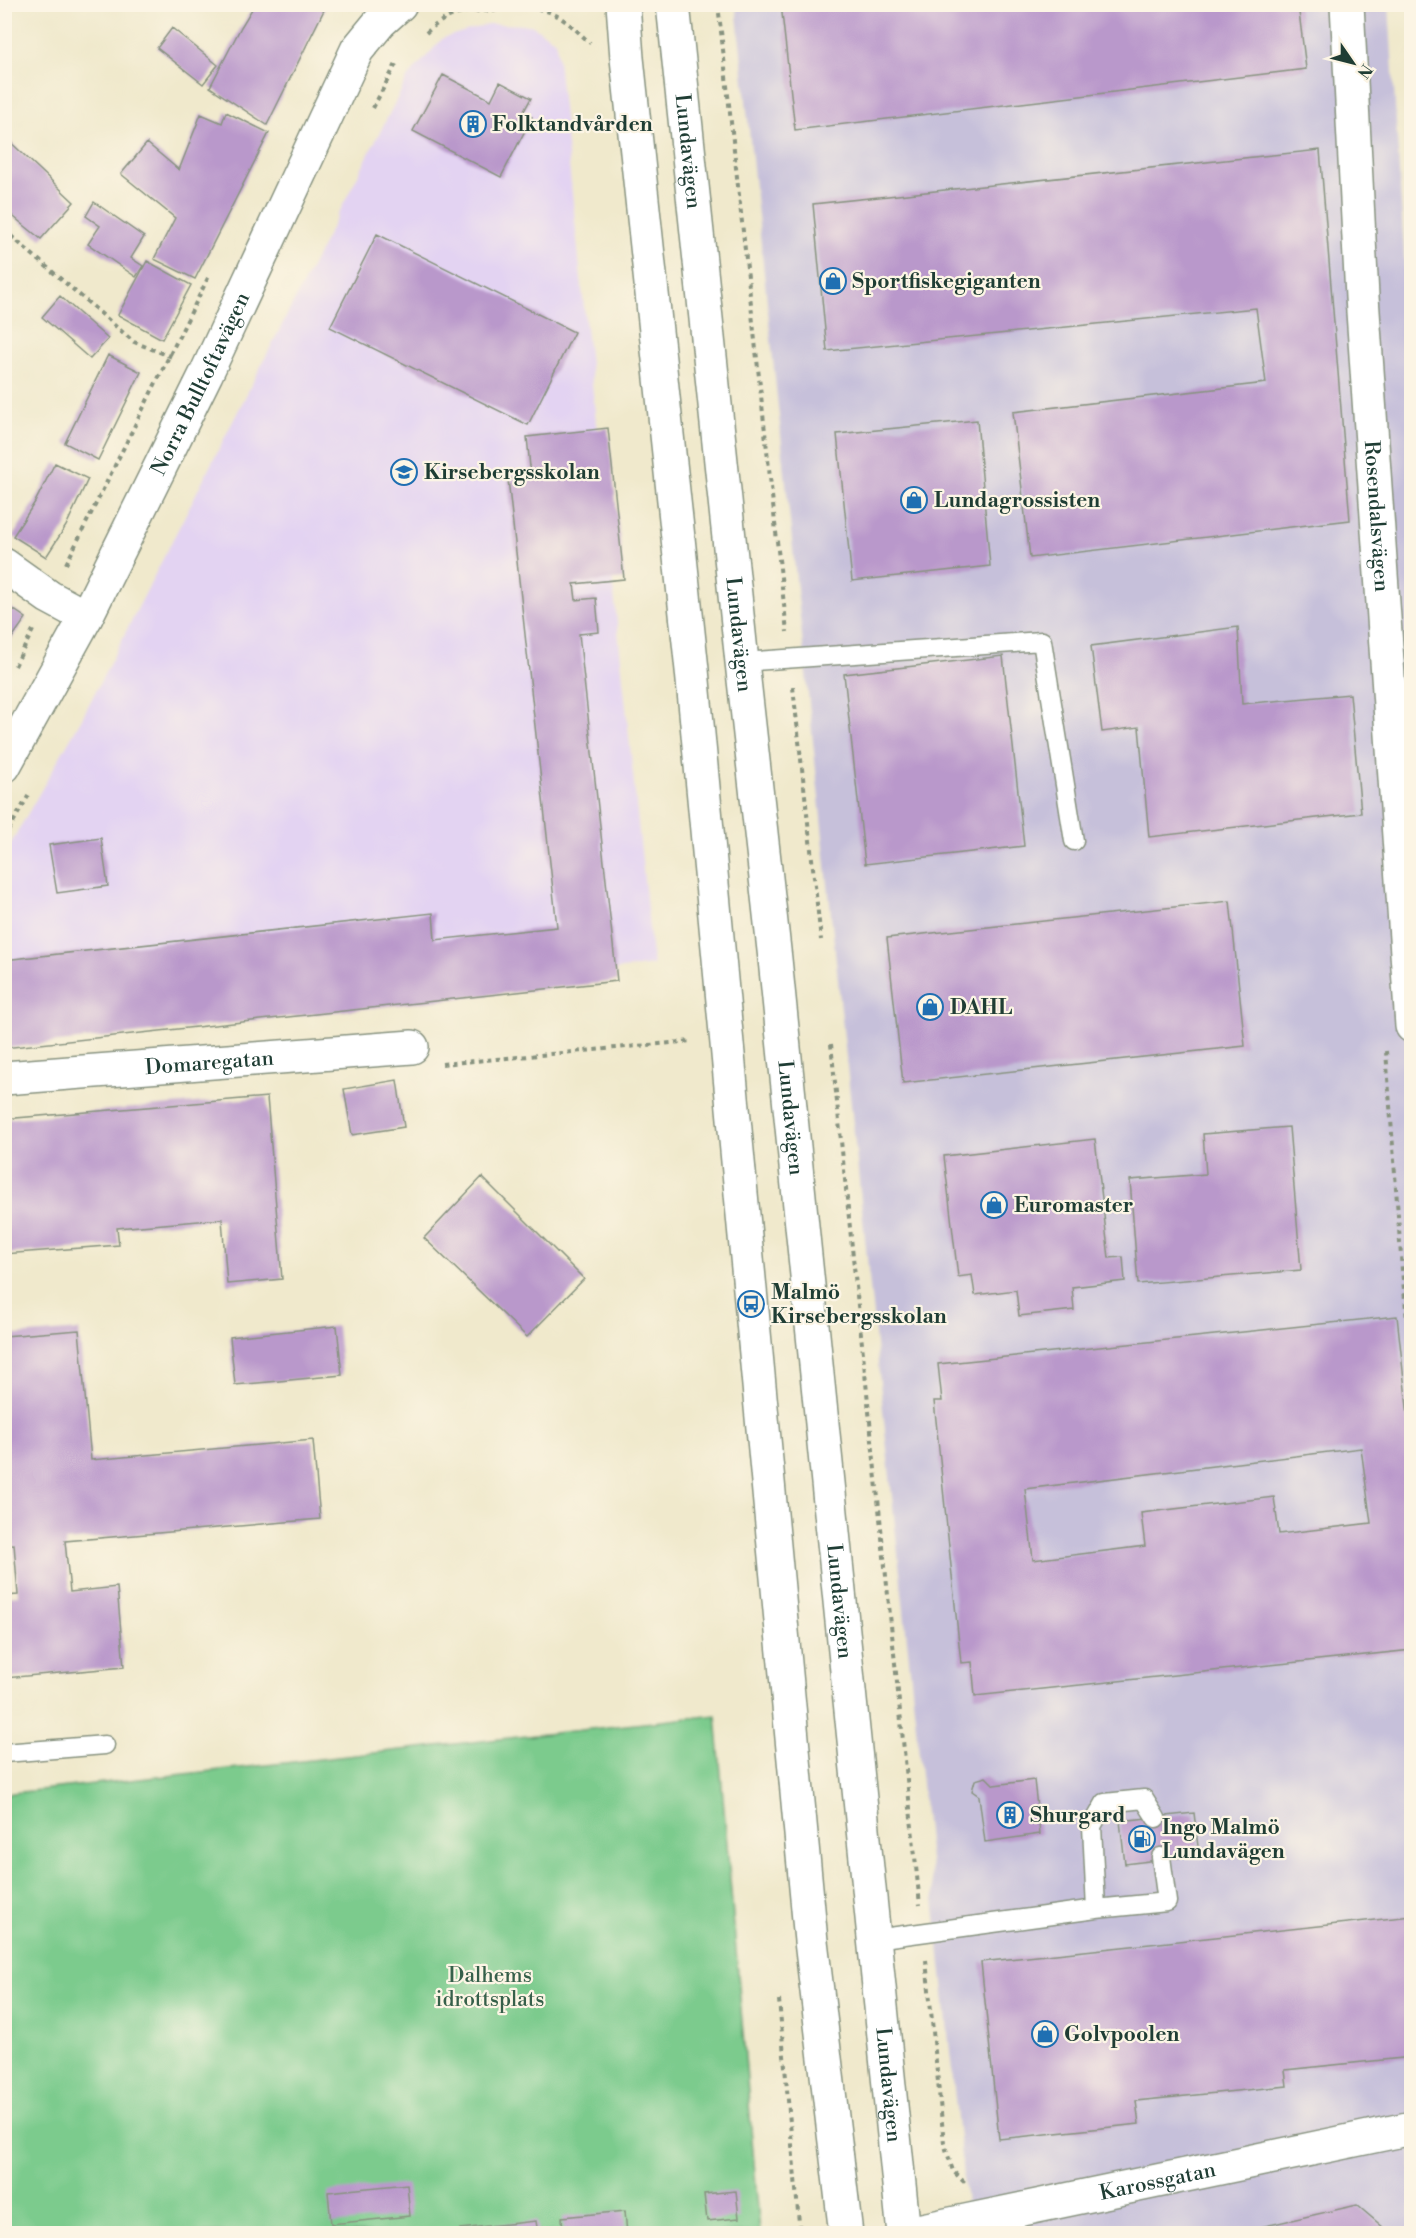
<svg xmlns="http://www.w3.org/2000/svg" width="1416" height="2238" font-family="'Libre Bodoni',serif">
<style>
.built{fill:#e3d3f2}
.industrial{fill:#c6c0da}
.green{fill:#7bcb8d;stroke:#4d8460;stroke-width:1.5}
.building{fill:#b998cb;fill-rule:evenodd}
.lines{fill:none;stroke-linecap:round;stroke-linejoin:round}
.lane-casing{stroke:#889380;stroke-width:21}
.street-casing{stroke:#889380;stroke-width:36}
.secondary-casing{stroke:#889380;stroke-width:36}
.path{stroke:#889380;stroke-width:4;stroke-dasharray:4.5 4.5;stroke-linecap:butt}
.lane{stroke:#fff;stroke-width:18}
.street{stroke:#fff;stroke-width:33}
.secondary{stroke:#fff;stroke-width:33}
.labels{text-anchor:middle;stroke-width:4.5;stroke-linejoin:round;paint-order:stroke}
.poi-label{font-size:21px;font-weight:bold;fill:#1f3d34;stroke:#fcf5e5;text-anchor:start}
.street-label{font-size:21px;fill:#1f3d34;stroke:#fcf5e5}
.park-label{font-size:21px;fill:#36604a;stroke:#fcf5e5}
</style>
<rect width="100%" height="100%" fill="#fcf5e5"/>
<filter id="ink" filterUnits="userSpaceOnUse"><feTurbulence type="fractalNoise" baseFrequency=".0167" numOctaves="2"/><feDisplacementMap in="SourceGraphic" scale="12" xChannelSelector="R" yChannelSelector="G"/><feConvolveMatrix kernelMatrix="1 2 1 2 8 2 1 2 1" color-interpolation-filters="sRGB"/></filter>
<filter id="wash" filterUnits="userSpaceOnUse"><feTurbulence type="fractalNoise" baseFrequency=".008" numOctaves="4" result="noise"/><feDisplacementMap in="SourceGraphic" scale="24" xChannelSelector="R" yChannelSelector="G"/><feGaussianBlur stdDeviation="1.35" result="paint"/><feColorMatrix in="noise" values="0 0 0 0 0 0 0 0 0 0 0 0 0 0 0 0 0 1.4 0 .05"/><feComposite in="paint" operator="in"/></filter>
<g filter="url(#wash)">
<rect width="100%" height="100%" fill="#f0e9cc"/>
<path class="built" d="M489 24 531 25 556 41 653 965 5 1048V854L82 718 408 77 443 38Z"/>
<path class="industrial" d="M736 5H1389L1412 386 1411 2233H969Z"/>
<path class="green" d="M716 1715 760 2233H5L4 1794Z"/>
<g id="blocks">
<path class="building" d="M255 4H327L267 125 210 87 241 27Z
M781 4H1298L1306 69 795 130Z
M172 28 218 65 203 84 157 48Z
M443 75 491 100 500 82 531 98 523 113 532 117 501 177 413 131Z
M226 112 269 133 195 279 154 259 175 218 121 174 147 143 179 170 201 114 222 123Z
M4 136 74 202 41 239 4 209Z
M1320 150 1350 520 1030 558 1013 412 1266 383 1256 308 827 351 813 204Z
M94 202 144 237 131 258 143 266 136 277 88 244 100 226 86 216Z
M377 234 574 332 528 425 330 327Z
M147 261 191 285 162 339 118 315Z
M60 296 108 339 90 359 42 317Z
M108 355 141 372 98 460 65 443Z
M977 420 990 566 852 581 837 434Z
M608 428 624 579 574 584 576 600 596 598 599 632 579 634 617 981 4 1048V960L433 913 435 940 557 927 508 479 531 477 527 437Z
M55 463 88 479 66 526 46 557 13 536 35 502Z
M4 603 26 618 4 649Z
M1238 627 1242 704 1350 694 1361 813 1149 837 1139 727 1102 732 1091 646Z
M1003 656 1024 846 865 864 844 674Z
M101 838 108 886 57 893 49 845Z
M1230 901 1245 1046 903 1083 887 938Z
M397 1080 404 1127 352 1135 344 1089Z
M267 1097 282 1279 227 1284 222 1219 117 1228 119 1245 4 1254V1119Z
M1289 1127 1301 1270 1138 1284 1130 1180 1206 1174 1203 1134Z
M1095 1139 1109 1258 1123 1257 1125 1281 1072 1287 1074 1310 1019 1316 1016 1290 975 1295 972 1275 958 1277 944 1156Z
M482 1177 584 1279 527 1337 424 1238Z
M1397 1316 1412 1453V1650L975 1696 972 1662 961 1663 934 1401H942L938 1364ZM1361 1448 1371 1523 1279 1534 1274 1497 1141 1513 1145 1546 1033 1560 1025 1489Z
M337 1326 342 1375 235 1385 230 1337Z
M79 1330 91 1460 313 1440 320 1519 65 1541 70 1592 117 1587 124 1667 5 1678V1596L18 1595 14 1544 4 1545V1336Z
M986 1777 994 1785 1034 1780 1040 1834 985 1842 979 1796 972 1791 975 1780Z
M1194 1813 1199 1855 1125 1864 1120 1821Z
M1412 1916V2057L1285 2070 1287 2086 1136 2101 1139 2124 999 2139 981 1962Z
M407 2184 410 2216 331 2224 328 2192Z
M736 2191 739 2218 707 2221 704 2194Z
M1357 2205 1391 2234H1234V2233Z
M625 2211 627 2234H563L562 2217Z
M536 2221 538 2234H460V2229Z"/>
</g>
</g>
<g filter="url(#ink)">
<use href="#blocks" fill-opacity="0" stroke="#889380" stroke-width="1.5"/>
<g class="lines">
<defs>
<path id="lane" d="M742 662 1042 641 1074 841
M4 1753 105 1745
M1096 1909 1167 1902 1161 1857
M875 1939 1096 1909 1092 1826 1105 1803 1144 1799 1156 1818"/>
<g id="street">
<path id="s1" d="M1347 4 1362 297 1412 1026"/>
<path d="M4 565 49 597 86 617"/>
<path id="s2" d="M4 766 86 617 206 374 357 50 380 22 400 4"/>
<path id="s3" d="M4 1078 412 1047"/>
<path id="s4" d="M903 2234 1412 2128"/>
</g>
<g id="secondary">
<path d="M623 4 627 58 692 670 811 1941 846 2234"/>
<path id="s5" d="M673 4 742 662 775 959 904 2234"/>
</g>
</defs>
<use href="#lane" class="lane-casing"/>
<use href="#street" class="street-casing"/>
<use href="#secondary" class="secondary-casing"/>
<path class="path" d="M718 4 787 632
M426 33C453 8 470 12 503 10 520 8 533 6 549 12 565 18 577 31 590 43
M373 108 396 64
M4 230 134 342 172 357
M66 564 208 278
M15 666 33 630
M793 687 821 940
M4 838 30 793
M831 1044 920 1905
M1386 1051 1402 1270 1412 1368
M442 1064 692 1041
M926 1960 944 2143 953 2171 967 2185
M779 2000 800 2234"/>
<use href="#lane" class="lane"/>
<use href="#street" class="street"/>
<use href="#secondary" class="secondary"/>
</g>
</g>
<defs>
<symbol id="building-ring" viewBox="-11 -11 22 22"><circle r="9.5" fill="#fcf5e5" stroke="#1f6fb2" stroke-width="1.5"/><path d="M-4-6H4V6H1V3H-1V6H-4ZM-2.5-4.3h1.7v1.8h-1.7ZM.8-4.3h1.7v1.8H.8ZM-2.5-1h1.7V.8h-1.7ZM.8-1h1.7V.8H.8Z" fill="#1f6fb2"/></symbol>
<symbol id="shop-ring" viewBox="-11 -11 22 22"><circle r="9.5" fill="#fcf5e5" stroke="#1f6fb2" stroke-width="1.5"/><path d="M-5-2.5h2.3a2.7 3.5 0 0 1 5.4 0H5L5.5 6h-11ZM-1.5-2.5h3a1.5 2.3 0 0 0-3 0Z" fill="#1f6fb2"/></symbol>
<symbol id="school-ring" viewBox="-11 -11 22 22"><circle r="9.5" fill="#fcf5e5" stroke="#1f6fb2" stroke-width="1.5"/><path d="M0-5L7-2L0 1L-7-2ZM-4 1L0 2.5L4 1V4Q0 6-4 4Z" fill="#1f6fb2"/></symbol>
<symbol id="bus-ring" viewBox="-11 -11 22 22"><circle r="9.5" fill="#fcf5e5" stroke="#1f6fb2" stroke-width="1.5"/><path d="M-5-6H5V4H4V6H2V4H-2V6H-4V4H-5ZM-3.5-4V0h7V-4ZM-3.5 1.2v1.5H-2V1.2ZM2 1.2v1.5H3.5V1.2Z" fill="#1f6fb2"/></symbol>
<symbol id="fuel-ring" viewBox="-11 -11 22 22"><circle r="9.5" fill="#fcf5e5" stroke="#1f6fb2" stroke-width="1.5"/><path d="M-5.5-6h7V0h2V4h1.3V-2.5L3-4.5l.8-.8L6-3V5H2.5V1h-1V6h-7ZM-4.2-4.7v3.2H.2V-4.7Z" fill="#1f6fb2"/></symbol>
</defs>
<g fill-rule="evenodd">
<use href="#building-ring" x="458" y="109" width="30" height="30"/>
<use href="#shop-ring" x="818" y="266" width="30" height="30"/>
<use href="#school-ring" x="389" y="457" width="30" height="30"/>
<use href="#shop-ring" x="899" y="485" width="30" height="30"/>
<use href="#shop-ring" x="915" y="992" width="30" height="30"/>
<use href="#shop-ring" x="979" y="1190" width="30" height="30"/>
<use href="#bus-ring" x="736" y="1289" width="30" height="30"/>
<use href="#building-ring" x="995" y="1800" width="30" height="30"/>
<use href="#fuel-ring" x="1127" y="1824" width="30" height="30"/>
<use href="#shop-ring" x="1030" y="2019" width="30" height="30"/>
</g>
<g class="labels">
<g class="poi-label">
<text x="492" y="131">Folktandvården</text>
<text x="852" y="288">Sportfiskegiganten</text>
<text x="424" y="479">Kirsebergsskolan</text>
<text x="934" y="507">Lundagrossisten</text>
<text x="950" y="1014">DAHL</text>
<text x="1014" y="1212">Euromaster</text>
<text x="771" y="1299">Malmö<tspan x="771" dy="24">Kirsebergsskolan</tspan></text>
<text x="1030" y="1822">Shurgard</text>
<text x="1162" y="1834">Ingo Malmö<tspan x="1162" dy="24">Lundavägen</tspan></text>
<text x="1064" y="2041">Golvpoolen</text>
</g>
<g class="street-label">
<text dy="7" stroke="none"><textPath href="#s5" startOffset="148">Lundavägen</textPath></text>
<text dy="7" stroke="none"><textPath href="#s2" startOffset="430">Norra Bulltoftavägen</textPath></text>
<text dy="7" stroke="none"><textPath href="#s1" startOffset="513">Rosendalsvägen</textPath></text>
<text dy="7" stroke="none"><textPath href="#s5" startOffset="634">Lundavägen</textPath></text>
<text dy="7" stroke="none"><textPath href="#s3" startOffset="206">Domaregatan</textPath></text>
<text dy="7" stroke="none"><textPath href="#s5" startOffset="1120">Lundavägen</textPath></text>
<text dy="7" stroke="none"><textPath href="#s5" startOffset="1606">Lundavägen</textPath></text>
<text dy="7" stroke="none"><textPath href="#s5" startOffset="2092">Lundavägen</textPath></text>
<text dy="7" stroke="none"><textPath href="#s4" startOffset="260">Karossgatan</textPath></text>
</g>
<g class="park-label">
<text x="490" y="1982">Dalhems<tspan x="490" dy="24">idrottsplats</tspan></text>
</g>
</g>
<rect width="1416" height="2238" fill="none" stroke="#fcf5e5" stroke-width="24"/>
<g transform="translate(1353 63) rotate(125)" stroke="#fcf5e5" stroke-width="4.5" paint-order="stroke">
<path d="M0-4.5L10 22L0 15L-10 22Z" fill="#1f3d34"/>
<text y="-9" font-size="16" font-weight="bold" text-anchor="middle" fill="#1f3d34">N</text>
</g>
</svg>
